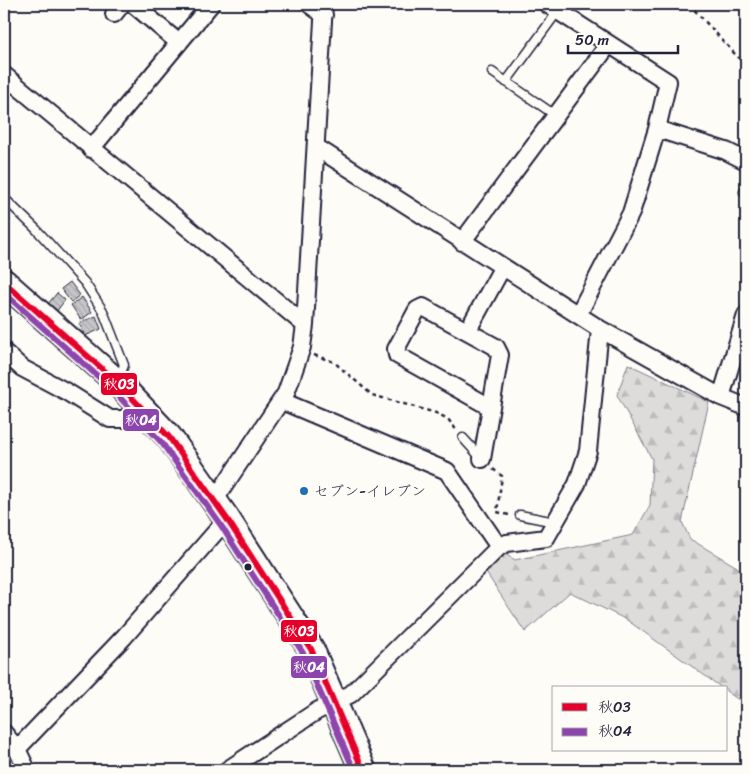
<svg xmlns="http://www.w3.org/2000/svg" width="750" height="774" font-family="Sriracha,'Klee One',sans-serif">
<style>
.forest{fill:url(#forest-firs);stroke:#807f8b}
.building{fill:url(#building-back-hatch);stroke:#22223b}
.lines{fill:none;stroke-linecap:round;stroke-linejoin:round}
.lane-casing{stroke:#22223b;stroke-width:11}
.street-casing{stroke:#22223b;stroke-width:20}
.primary-casing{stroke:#22223b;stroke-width:29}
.path{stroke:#22223b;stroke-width:2.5;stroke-dasharray:4 4;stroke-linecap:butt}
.lane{stroke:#fdfcf7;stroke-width:8}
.street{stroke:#fdfcf7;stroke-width:16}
.primary{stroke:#fdfcf7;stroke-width:25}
.bus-1-casing{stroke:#fdfcf7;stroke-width:10}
.bus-2-casing{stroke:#fdfcf7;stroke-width:10}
.bus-1{stroke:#e4002b;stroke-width:6}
.bus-2{stroke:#8e44ad;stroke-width:6}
.poi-dot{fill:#1f6fb2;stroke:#fdfcf7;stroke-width:2}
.bus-dot{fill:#22223b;stroke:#fdfcf7;stroke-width:2}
.labels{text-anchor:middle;stroke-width:5;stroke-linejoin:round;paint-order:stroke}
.poi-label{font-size:15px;fill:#22223b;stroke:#fdfcf7;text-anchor:start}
.line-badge{stroke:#fdfcf7;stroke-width:2}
.badge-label{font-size:14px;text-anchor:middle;font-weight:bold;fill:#fff}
</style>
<defs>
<pattern id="forest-firs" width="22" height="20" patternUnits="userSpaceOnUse" patternTransform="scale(1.25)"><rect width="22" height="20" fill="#dddcdb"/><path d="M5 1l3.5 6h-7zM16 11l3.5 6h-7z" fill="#bdbcbd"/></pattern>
<pattern id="building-back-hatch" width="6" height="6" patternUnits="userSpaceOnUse" patternTransform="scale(1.25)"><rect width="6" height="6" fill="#c6c6c8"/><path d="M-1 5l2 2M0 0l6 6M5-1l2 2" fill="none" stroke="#aaaaad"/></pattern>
</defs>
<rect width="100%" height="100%" fill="#fdfcf7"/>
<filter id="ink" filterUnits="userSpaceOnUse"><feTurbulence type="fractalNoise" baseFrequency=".02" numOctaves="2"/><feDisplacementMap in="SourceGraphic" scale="10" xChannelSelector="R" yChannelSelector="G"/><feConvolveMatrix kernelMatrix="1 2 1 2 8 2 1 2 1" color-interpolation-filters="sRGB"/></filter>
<g filter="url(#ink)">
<path class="forest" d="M628 364 709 402 682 522 690 539 737 567 746 576V705L726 691V688H722L627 620 570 592 525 632 485 571 503 553 515 560 633 535 650 505 652 459 617 395Z"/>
<path class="building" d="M70 282 80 295 71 302 61 289Z
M57 293 65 300 56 312 47 305Z
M82 297 92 312 81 320 71 305Z
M96 316 101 329 85 336 79 323Z"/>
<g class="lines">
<defs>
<path id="lane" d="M492 72 555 115
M506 82 558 11
M744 192 746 193
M4 198 36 229 85 283 103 311 124 365 119 378
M463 438 482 459
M520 515 555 522"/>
<path id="street" d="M133 4 179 43
M309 4 324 15
M547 4 668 82 657 129 631 213 578 315
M114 14 122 4
M4 75 305 325
M657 129 726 151 746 161
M316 147 600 329 721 397 746 407
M91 149 211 4
M462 242 609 44
M468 330 502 268
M4 352 22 368 67 392 110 419H122L134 415 143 406
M721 397 746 315
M282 401 447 471 499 547
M482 459 500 355 496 347 423 307 417 310 396 349 397 355 490 407
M214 501 286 393 302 347 305 325 324 4
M4 733 17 749 27 770
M17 749 124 637 227 519
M227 770 317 711 351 694 499 547 507 543 546 538 577 484 588 451 600 329"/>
<path id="primary" d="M4 282 117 382 169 437 227 519 311 649 363 770"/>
</defs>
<use href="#lane" class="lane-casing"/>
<use href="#street" class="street-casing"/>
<use href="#primary" class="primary-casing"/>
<path class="path" d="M689 4 746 66
M314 355 334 362 372 395 436 413 448 419 457 431
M493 469 502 476 497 512 509 515"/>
<use href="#lane" class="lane"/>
<use href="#street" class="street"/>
<use href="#primary" class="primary"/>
<defs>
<path id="bus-1" d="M4 282 117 382 169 437 227 519 311 649 363 770"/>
<path id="bus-2" d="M4 293 111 388 162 443 220 524 303 653 354 770"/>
</defs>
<use href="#bus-1" class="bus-1-casing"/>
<use href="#bus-2" class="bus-2-casing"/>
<use href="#bus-1" class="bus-1"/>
<use href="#bus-2" class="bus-2"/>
</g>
</g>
<circle class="poi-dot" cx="304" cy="491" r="5"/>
<circle class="bus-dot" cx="248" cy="567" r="4.5"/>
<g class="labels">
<g class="poi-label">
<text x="314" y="496">セブン-イレブン</text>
</g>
</g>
<g class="line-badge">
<rect x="100" y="372" width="38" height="24" rx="5" fill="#e4002b"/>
<rect x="122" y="408" width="38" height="24" rx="5" fill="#8e44ad"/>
<rect x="280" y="619" width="38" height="24" rx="5" fill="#e4002b"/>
<rect x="290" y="655" width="38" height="24" rx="5" fill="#8e44ad"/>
</g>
<g class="badge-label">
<text x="119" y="389">秋03</text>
<text x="141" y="425">秋04</text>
<text x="299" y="636">秋03</text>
<text x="309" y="672">秋04</text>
</g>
<rect width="750" height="774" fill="none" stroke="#fdfcf7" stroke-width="20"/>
<rect x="10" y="10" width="730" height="754" fill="none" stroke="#22223b" stroke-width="2" filter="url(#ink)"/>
<rect x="552" y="686" width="175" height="65" fill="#fdfcf7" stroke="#a5a5ac"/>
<rect x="562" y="703" width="25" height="8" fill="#e4002b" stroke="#a5a5ac"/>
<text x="598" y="712" font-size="15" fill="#22223b">秋03</text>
<rect x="562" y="728" width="25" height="8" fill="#8e44ad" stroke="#a5a5ac"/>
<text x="598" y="736" font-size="15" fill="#22223b">秋04</text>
<path d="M568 45v8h110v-8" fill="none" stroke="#22223b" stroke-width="2.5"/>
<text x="575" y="45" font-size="15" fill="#22223b" stroke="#fdfcf7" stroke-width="4" paint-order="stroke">50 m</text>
</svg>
